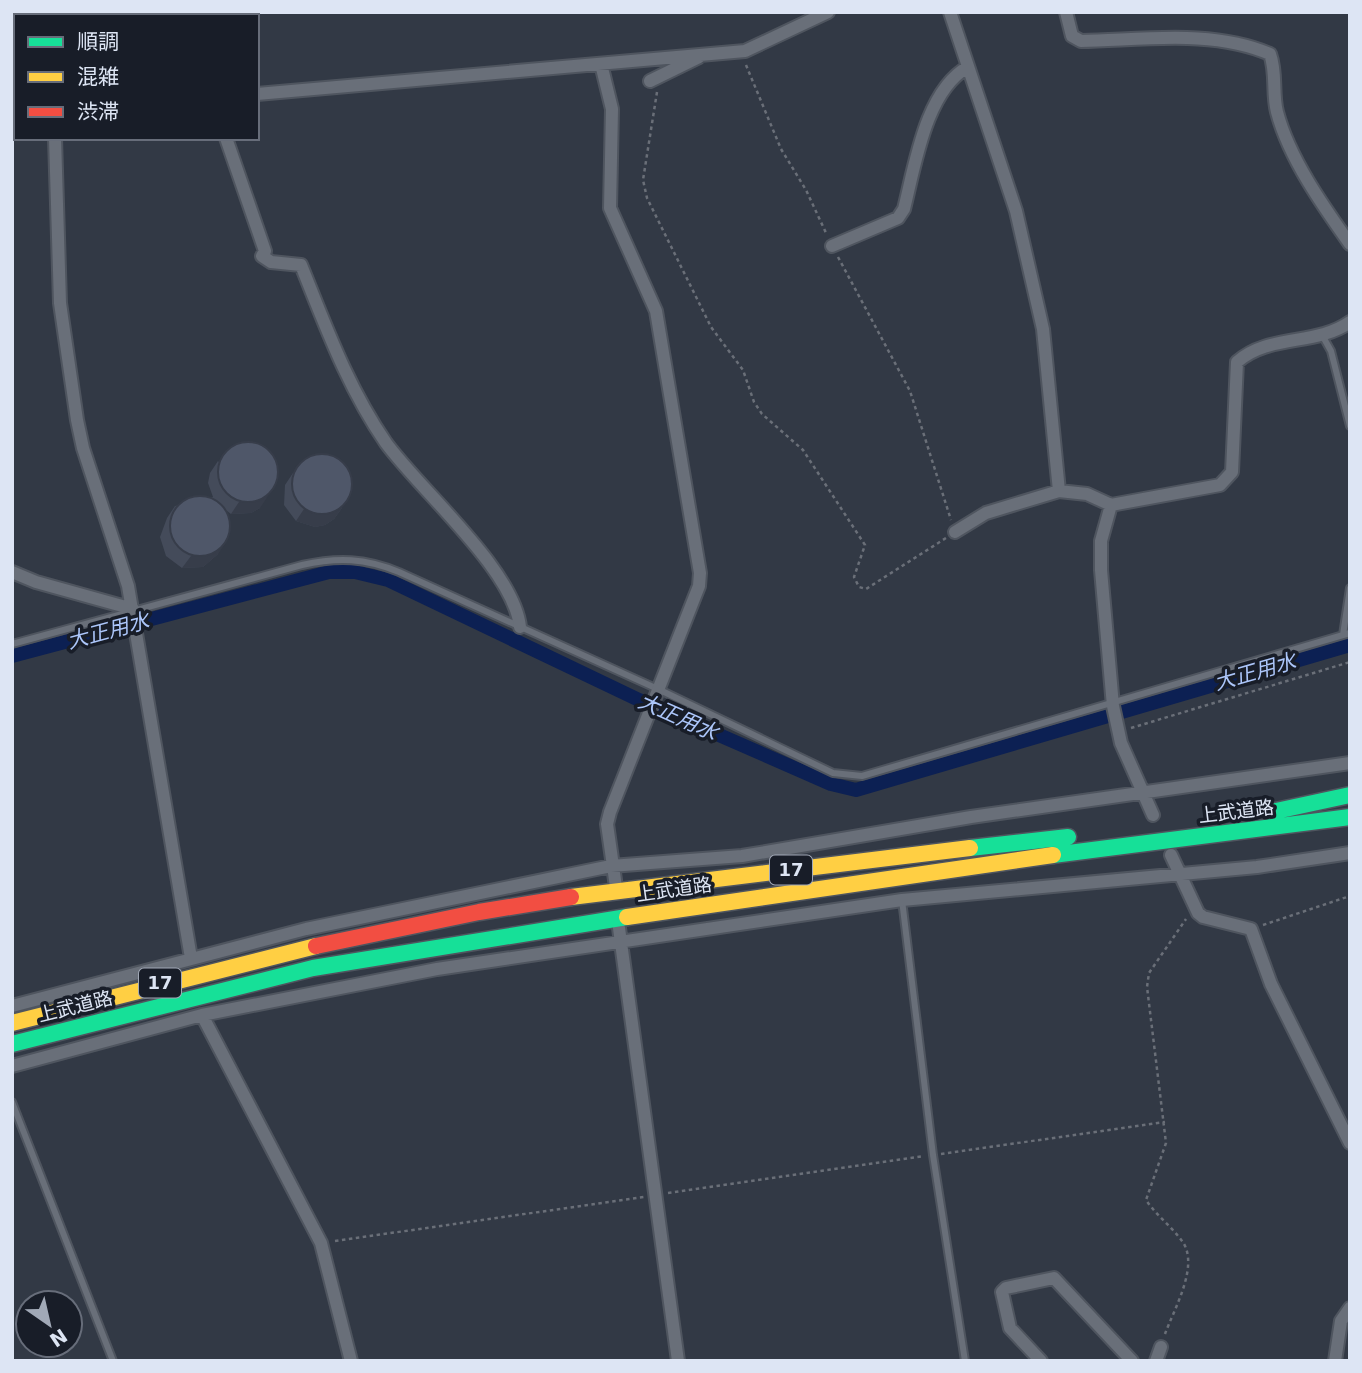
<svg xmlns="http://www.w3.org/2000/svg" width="1362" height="1373" font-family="'DejaVu Sans','Noto Sans JP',sans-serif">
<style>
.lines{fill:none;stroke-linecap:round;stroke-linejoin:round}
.canal{stroke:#0c2053;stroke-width:14}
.lane-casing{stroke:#4f555f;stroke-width:10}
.street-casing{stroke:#4f555f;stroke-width:16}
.fast-casing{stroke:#4f555f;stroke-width:19}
.slow-casing{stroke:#4f555f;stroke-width:19}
.jam-casing{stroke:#4f555f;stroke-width:19}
.path{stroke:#6a6f78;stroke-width:2.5;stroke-dasharray:3.5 3.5;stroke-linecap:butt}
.lane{stroke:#696f79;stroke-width:6}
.street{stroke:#696f79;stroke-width:12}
.fast{stroke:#16e098;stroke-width:16}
.slow{stroke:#ffcf43;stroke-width:16}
.jam{stroke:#f24e42;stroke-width:16}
.wall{fill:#444b5a}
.shaded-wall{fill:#373d4a}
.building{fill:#4f5769;stroke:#373d4a;stroke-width:2}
.labels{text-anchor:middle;stroke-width:7;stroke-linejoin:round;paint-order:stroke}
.shield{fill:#181d28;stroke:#a2a9b7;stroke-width:2}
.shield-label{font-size:18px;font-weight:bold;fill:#dde5f4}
.street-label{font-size:19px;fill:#dde5f4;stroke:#181d28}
.water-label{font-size:21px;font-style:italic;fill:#acc6fa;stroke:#181d28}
</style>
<rect width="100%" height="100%" fill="#323945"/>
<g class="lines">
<path class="canal" d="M12 656 329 572H355L388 580 639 700 831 784 856 790 1350 645"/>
<defs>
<path id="lane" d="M1322 335 1331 351 1350 426
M1343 635 1350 588
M12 644 302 565C338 557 365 558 399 572L660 690 833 773 862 776 1350 633
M902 900 933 1155 965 1361
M12 1102 113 1361"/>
<path id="street" d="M950 12 1016 211 1043 329 1059 491 1087 494 1111 505 1220 485 1232 472 1237 362C1268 334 1316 346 1350 322
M1066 12 1072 36 1081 41C1142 40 1213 29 1270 54 1277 73 1272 93 1277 112 1289 158 1323 206 1350 244
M59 16 66 12
M601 64 612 109 610 208 656 311 700 573 699 586 610 812 607 824 616 887
M650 81 699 57
M257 94 745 51 828 12
M12 130 16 128
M55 138 60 303 77 420 83 448 128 586 191 958
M226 138 265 251 262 256 271 262 301 265C326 327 348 388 386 443 421 491 514 570 520 627
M832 246 898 218 904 209C915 165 926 90 968 67
M1111 505 1101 541V570L1113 706 1121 743 1153 815
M955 532 986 513 1059 491
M12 572 36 582 133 609
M1171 855 1198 913 1203 917 1251 929 1271 984 1350 1143
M619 928 678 1361
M12 1006 306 929 611 866 742 856 971 817 1350 763
M202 1015 321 1243 351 1361
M12 1066 202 1015 437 969 902 900 1257 867 1350 853
M1041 1361 1010 1328 1002 1292 1006 1288 1054 1278 1132 1361
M1156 1361 1161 1347
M1335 1361 1341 1321 1350 1308"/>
<path id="fast" d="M1276 811 1350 795
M970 848 1068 837
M1053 855 1350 817
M12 1044 313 968 627 917"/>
<path id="slow" d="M571 897 970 848
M627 917 1053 855
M12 1023 316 946"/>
<path id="jam" d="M316 946 479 912 571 897"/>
</defs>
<use href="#lane" class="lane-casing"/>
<use href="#street" class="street-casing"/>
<use href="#fast" class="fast-casing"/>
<use href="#slow" class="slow-casing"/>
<use href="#jam" class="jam-casing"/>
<path class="path" d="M746 65 781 149 806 190 827 235
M657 92 643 180 647 198 711 327 743 370 754 402 762 414 803 450 865 545 854 577 859 587 866 589 946 538
M838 257 910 391 951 520
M1131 728 1350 662
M1263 925 1350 896
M941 1154 1165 1122
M668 1193 924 1156
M335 1241 644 1197
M1165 1334C1174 1309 1200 1265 1182 1241 1171 1226 1156 1215 1146 1200L1166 1143 1147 987 1149 973 1186 919"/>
<use href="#lane" class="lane"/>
<use href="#street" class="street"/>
<use href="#fast" class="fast"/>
<use href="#slow" class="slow"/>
<use href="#jam" class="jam"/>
</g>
<path class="wall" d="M218 461 260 508 251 513 231 514 227 511 218 554 203 567 182 568 166 556 160 537 167 518 175 506 213 497 208 483 210 473Z
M293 473 342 508 334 519 325 525 315 527 296 521 284 505 285 485Z"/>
<path class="shaded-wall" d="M268 496 260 508 251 513 231 514 239 502Z
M342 508 334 519 325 525 315 527 296 521 304 509Z
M226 542 218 554 203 567 182 568 191 556Z"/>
<path class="building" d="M218 472a30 30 0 1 1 60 0a30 30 0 1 1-60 0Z
M292 484a30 30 0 1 1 60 0a30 30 0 1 1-60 0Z
M170 526a30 30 0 1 1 60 0a30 30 0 1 1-60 0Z"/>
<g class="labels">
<g class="shield">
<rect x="770" y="855.5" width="42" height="29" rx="5"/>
<rect x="139" y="968.5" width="42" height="29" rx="5"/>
</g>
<g class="shield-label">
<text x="791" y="876">17</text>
<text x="160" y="989">17</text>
</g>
<g class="street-label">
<text transform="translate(1236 811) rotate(-7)" y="7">上武道路</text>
<text transform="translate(674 889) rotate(-8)" y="7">上武道路</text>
<text transform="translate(75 1006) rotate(-14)" y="7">上武道路</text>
</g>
<g class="water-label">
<text transform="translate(108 631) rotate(-15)" y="7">大正用水</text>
<text transform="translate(1255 672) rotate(-16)" y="7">大正用水</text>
<text transform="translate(678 717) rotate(24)" y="7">大正用水</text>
</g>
</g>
<rect width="1362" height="1373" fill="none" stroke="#dde5f4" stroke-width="28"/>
<rect x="14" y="14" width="245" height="126" fill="#181d28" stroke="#676d7a" stroke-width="2"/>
<rect x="28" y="37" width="35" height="10" fill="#16e098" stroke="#676d7a" stroke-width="2"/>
<text x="77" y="49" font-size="21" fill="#dde5f4">順調</text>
<rect x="28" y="72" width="35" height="10" fill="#ffcf43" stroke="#676d7a" stroke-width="2"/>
<text x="77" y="84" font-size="21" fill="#dde5f4">混雑</text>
<rect x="28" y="107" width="35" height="10" fill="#f24e42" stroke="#676d7a" stroke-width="2"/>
<text x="77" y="119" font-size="21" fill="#dde5f4">渋滞</text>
<g transform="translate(49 1324) rotate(146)"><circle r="33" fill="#181d28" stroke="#676d7a" stroke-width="2"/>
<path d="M0-5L12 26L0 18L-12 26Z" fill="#a1a9b7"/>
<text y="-10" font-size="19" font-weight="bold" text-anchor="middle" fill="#dde5f4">N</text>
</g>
</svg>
